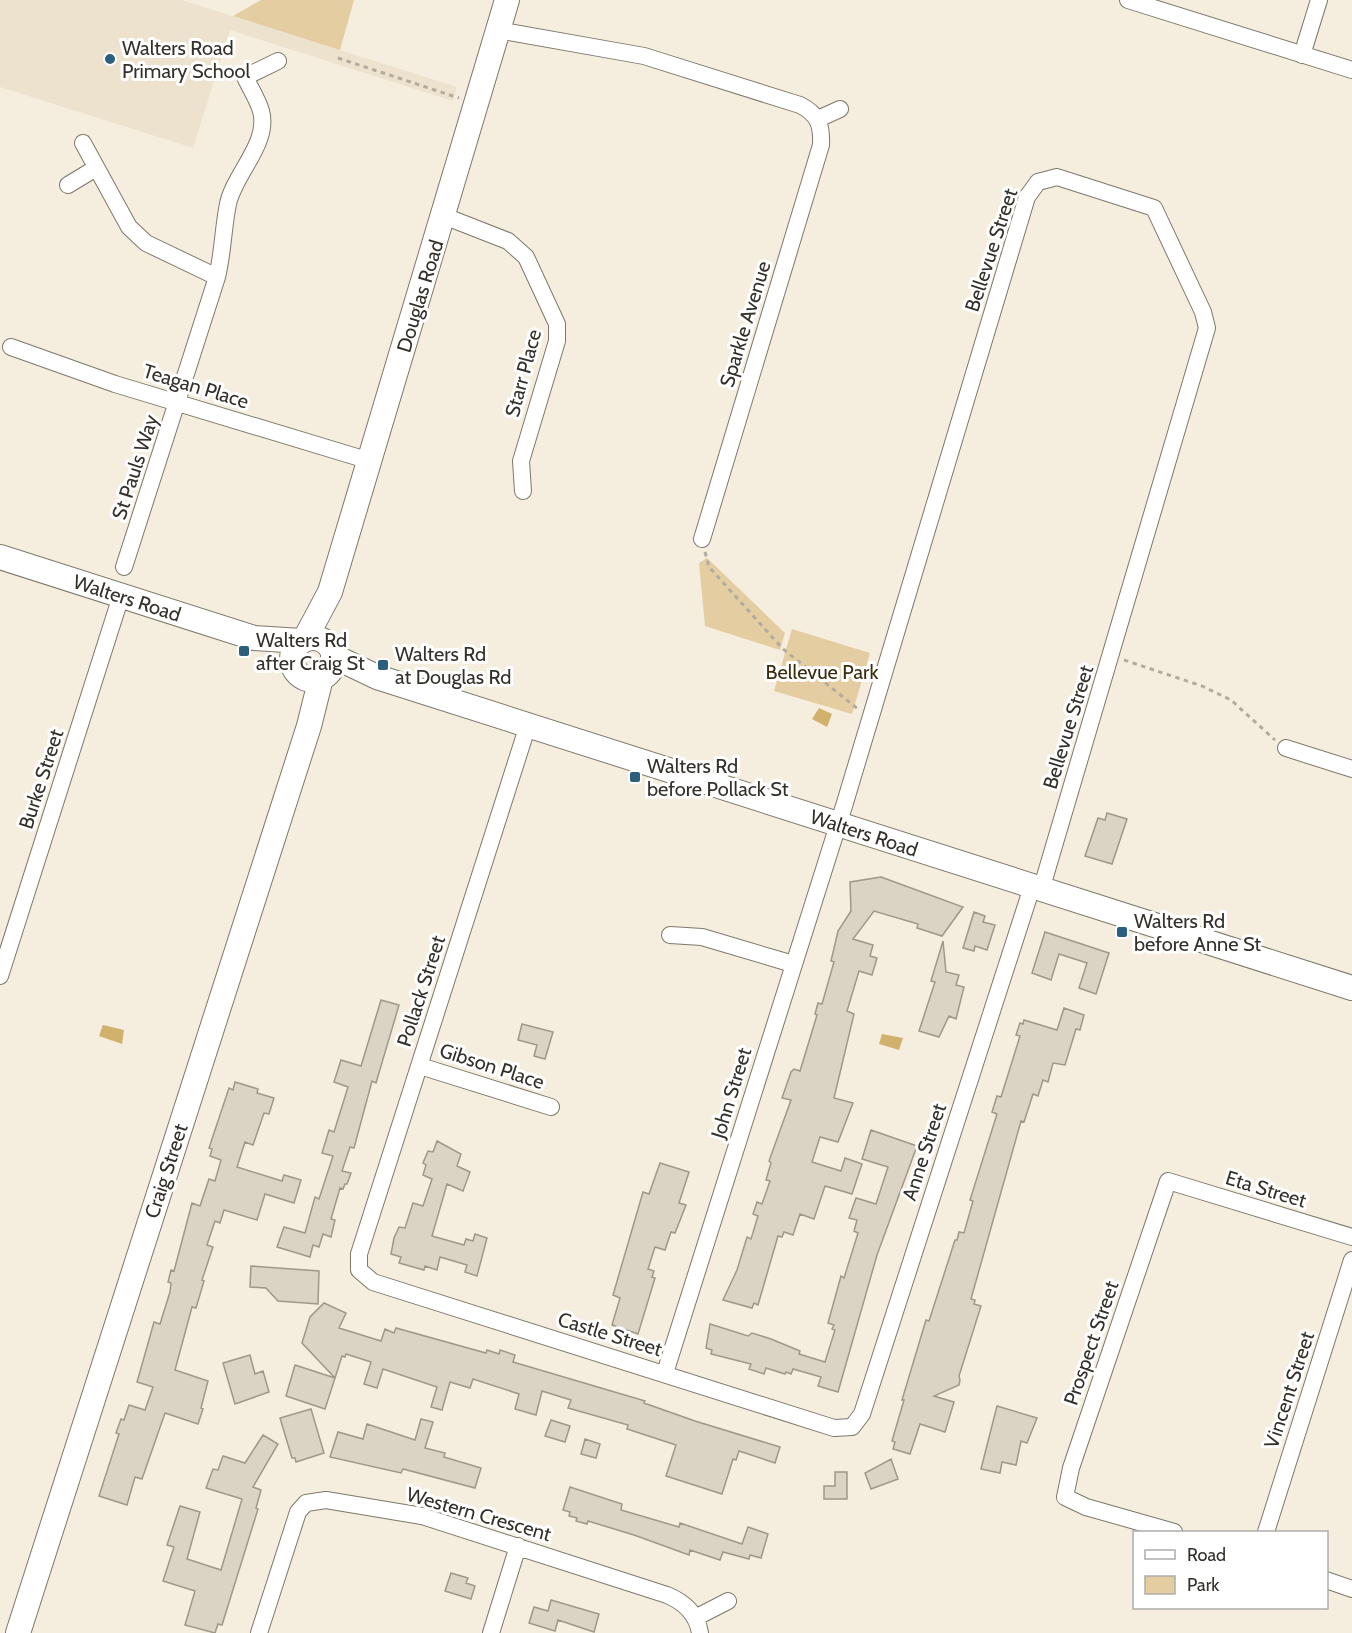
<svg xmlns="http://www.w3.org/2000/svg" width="1352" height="1633" font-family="Cabin,sans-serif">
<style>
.built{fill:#ede2cd}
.green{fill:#e3cda1}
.water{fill:#d1b26d}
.building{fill:#dbd4c5;stroke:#9e9889;stroke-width:1.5}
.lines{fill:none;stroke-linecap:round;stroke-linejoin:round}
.street-casing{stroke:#7e786a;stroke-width:18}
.secondary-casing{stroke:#7e786a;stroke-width:26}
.path{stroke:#b1ac9f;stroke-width:3;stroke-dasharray:4.5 4.5;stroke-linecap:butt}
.street{stroke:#fff;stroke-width:16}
.secondary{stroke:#fff;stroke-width:24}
.poi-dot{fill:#2b5f7b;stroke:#fff;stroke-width:2}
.labels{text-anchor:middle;stroke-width:6;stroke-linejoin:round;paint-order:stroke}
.poi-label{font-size:20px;fill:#34312b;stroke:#fff;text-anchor:start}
.street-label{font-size:20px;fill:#34312b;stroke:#fff}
.park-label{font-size:20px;fill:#3a2d0e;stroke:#fff}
</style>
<rect width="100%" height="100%" fill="#f5eede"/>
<path class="built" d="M0 0H182L457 87 453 101 230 30 193 148 0 87Z"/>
<path class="green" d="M261 0H354L340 50 233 16Z
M707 558 785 633 780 650 705 626 699 563Z
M792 629 870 653 852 714 774 691Z"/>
<path class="water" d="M819 708 832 714 827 727 812 719Z
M103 1025 124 1030 122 1044 99 1036Z
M882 1034 903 1038 899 1050 879 1044Z"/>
<path class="building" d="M1107 813 1127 819 1112 864 1085 856 1098 818 1105 820Z
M881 877 963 907 942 936 917 928 918 924 874 911 853 939 873 945 870 956 877 958 872 975 859 971 847 1011 854 1014 834 1098 853 1103 838 1142 820 1137 812 1162 841 1171 845 1158 862 1164 852 1194 825 1186 814 1219 800 1214 793 1235 784 1232 782 1237 778 1236 758 1305 754 1303 752 1308 723 1300 737 1270 747 1237 751 1239 758 1216 753 1214 757 1202 762 1204 770 1181 766 1180 771 1163 769 1161 791 1100 782 1098 791 1072 794 1069 800 1071 817 1015 815 1014 818 1003 822 1004 834 962 831 961 838 931 851 911 850 882Z
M974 912 985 916 983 922 995 925 987 950 975 946 974 951 963 948Z
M1045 932 1109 953 1096 994 1079 988 1087 963 1059 954 1051 980 1032 973Z
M943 941 946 972 959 975 956 985 964 987 956 1019 949 1016 939 1037 919 1031 935 982 931 981Z
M381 1000 399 1005 376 1083 372 1081 354 1148 350 1147 342 1171 351 1173 347 1184H345L343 1189 340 1188 331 1219 335 1220 331 1237 323 1234 319 1247 313 1245 310 1257 277 1247 284 1227 305 1233 315 1197 319 1199 333 1156 322 1153 329 1130 334 1132 348 1087 334 1082 341 1060 361 1066Z
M1064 1008 1084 1015 1080 1030 1076 1029 1065 1065 1053 1063 1048 1082 1043 1080 1038 1096 1033 1094 1024 1122 1021 1121 971 1299 975 1300 974 1304 981 1306 959 1376 960 1380 959 1385 934 1396 954 1402 945 1432 920 1424 910 1454 893 1449 895 1442 892 1441 904 1400H902L926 1320 929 1321 955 1240H957L959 1232 964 1233 973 1201 970 1200 997 1114 992 1112 997 1096 1001 1097 1020 1036 1016 1035 1020 1023 1023 1024 1024 1020 1057 1030Z
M522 1024 553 1032 545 1059 534 1056 537 1045 518 1040Z
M235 1082 258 1089 257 1093 274 1098 269 1114 264 1113 253 1145 245 1142 237 1167 282 1181 284 1175 301 1180 294 1203 265 1194 257 1220 224 1210 220 1223 215 1221 207 1245 213 1247 202 1280 204 1281 196 1308 192 1307 175 1370 208 1381 201 1408 203 1409 198 1424 165 1413 142 1479 135 1477 127 1505 99 1496 119 1434 116 1433 121 1419 124 1420 129 1405 145 1410 153 1387 137 1382 145 1354 154 1322 160 1324 170 1292 171 1283 168 1282 171 1270 174 1271 192 1203 200 1206 209 1179 215 1181 221 1160 210 1156 212 1149 209 1148 229 1088 233 1090Z
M871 1130 917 1146 877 1255 838 1392 818 1386 821 1377 793 1369 791 1374 786 1372 785 1374 766 1368 764 1374 749 1369 751 1364 711 1354 712 1350 706 1348 710 1324 748 1336 752 1333 771 1339 800 1351 799 1354 825 1362 835 1330 832 1329 834 1325 828 1323 841 1276 844 1278 858 1233 854 1231 857 1220 849 1218 856 1198 876 1204 888 1167 862 1159Z
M437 1141 461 1154 457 1166 470 1172 463 1191 447 1184 432 1236 464 1245 466 1239 473 1241 475 1234 487 1238 477 1276 465 1272 467 1265 440 1257 437 1270 425 1266 424 1270 399 1263 401 1257 391 1254 394 1238 399 1227 405 1228 413 1203 423 1206 432 1179 423 1175 426 1165 423 1163 428 1151 433 1152Z
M660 1163 689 1172 679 1203 686 1205 675 1233 671 1232 665 1250 655 1247 648 1269 654 1271 652 1277 655 1278 638 1334 612 1325 620 1298 613 1295 643 1192 649 1194Z
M251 1266 319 1271 318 1304 278 1301 266 1288 250 1287Z
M324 1303 346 1313 339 1328 381 1341 385 1329 394 1333 396 1328 486 1353 487 1350 499 1354 500 1350 515 1355 513 1362 645 1401 644 1403 695 1421 780 1447 775 1463 739 1451 736 1460 733 1459 722 1494 666 1476 676 1445 627 1429 628 1425 568 1408 571 1400 542 1391 536 1415 515 1409 519 1394 473 1379 470 1388 450 1382 442 1410 431 1407 437 1387 383 1369 377 1388 364 1384 371 1362 346 1354 345 1357 342 1356 335 1378 302 1343 310 1317Z
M250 1355 255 1374 263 1371 269 1392 235 1404 223 1363Z
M295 1365 335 1378 325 1409 286 1396Z
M997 1406 1037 1418 1027 1443 1021 1441 1016 1465 1002 1462 1000 1473 981 1469Z
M311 1409 324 1453 296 1462 295 1458H292L280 1418Z
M421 1419 433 1422 425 1448 445 1453 444 1457 481 1468 475 1488 403 1469 401 1473 330 1457 338 1432 363 1439 367 1424 415 1440Z
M551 1420 570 1426 565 1442 545 1436Z
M263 1435 278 1444 253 1487 261 1490 256 1508 258 1509 222 1625 218 1624 215 1633 185 1625 195 1591 163 1581 174 1547 167 1545 180 1506 200 1512 187 1559 221 1570 242 1499 206 1488 213 1469 218 1470 223 1456 245 1463Z
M585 1439 600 1444 596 1458 581 1454Z
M891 1459 898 1479 871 1489 865 1473Z
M835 1472H847V1499H824V1486H835Z
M570 1487 622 1504 621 1510 679 1527 680 1523 742 1544 748 1527 768 1534 761 1558 750 1555 749 1559 723 1552 720 1560 690 1550 689 1555 634 1535 588 1521 587 1524 576 1521 577 1518 569 1516 570 1512 563 1510Z
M451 1573 468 1578 466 1583 475 1586 471 1599 445 1591Z
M551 1600 599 1614 594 1632 558 1620 555 1631 529 1623 534 1607 548 1611Z"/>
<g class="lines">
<defs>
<path id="street" d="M1128 0 1352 70
M498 30 644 56 800 105C818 114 822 125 821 145L702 539
M1302 55 1319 0
M818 119 840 109
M83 143 129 227 146 243 217 277
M68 185 96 168
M444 216 508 241 526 257 557 324V341L521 461 523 491
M11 347 115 384 370 461
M124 567 217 277C223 253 223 228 228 204 234 174 270 143 261 111 258 100 250 88 245 77L278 61
M528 725 359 1254V1270L373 1282 834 1428 852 1427 862 1414 1032 887
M1286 748 1352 769
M670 935 702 937 793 964
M0 976 121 596
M420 1066 551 1107
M665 1373 844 806 1027 197 1038 182 1057 177 1154 208 1203 312 1207 328 1041 890
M1174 1532 1086 1507 1065 1497 1071 1468 1168 1181 1352 1237
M1266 1532 1352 1260
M1326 1580 1352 1589
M695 1618 728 1601
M259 1633 298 1512 306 1503 326 1500 422 1516 667 1595C684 1602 697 1614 700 1633
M491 1633 518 1546"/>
<path id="secondary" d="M0 557 254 638 301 641
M292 659a21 21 0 1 1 42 0a21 21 0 1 1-42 0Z
M305 639 330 592 507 0
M333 656 377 677 1352 988
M18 1633 309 726 321 678"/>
</defs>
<use href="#street" class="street-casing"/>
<use href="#secondary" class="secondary-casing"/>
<path class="path" d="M338 58 459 98
M705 552 709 567 783 649 858 709
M1124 660 1202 686 1231 700 1275 740"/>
<use href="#street" class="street"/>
<use href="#secondary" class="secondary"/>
</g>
<g class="poi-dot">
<circle cx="110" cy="59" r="6"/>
<rect x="238" y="645" width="12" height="12" rx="3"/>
<rect x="377" y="659" width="12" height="12" rx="3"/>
<rect x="629" y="771" width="12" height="12" rx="3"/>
<rect x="1116" y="926" width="12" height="12" rx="3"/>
</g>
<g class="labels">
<g class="poi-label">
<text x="122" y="55">Walters Road<tspan x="122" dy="23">Primary School</tspan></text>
<text x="256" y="647">Walters Rd<tspan x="256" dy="23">after Craig St</tspan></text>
<text x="395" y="661">Walters Rd<tspan x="395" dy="23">at Douglas Rd</tspan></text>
<text x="647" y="773">Walters Rd<tspan x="647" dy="23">before Pollack St</tspan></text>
<text x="1134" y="928">Walters Rd<tspan x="1134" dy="23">before Anne St</tspan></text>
</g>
<g class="street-label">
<text transform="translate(991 250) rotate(-72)" y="7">Bellevue Street</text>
<text transform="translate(420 296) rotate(-73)" y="7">Douglas Road</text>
<text transform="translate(745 324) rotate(-73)" y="7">Sparkle Avenue</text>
<text transform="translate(523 373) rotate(-75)" y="7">Starr Place</text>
<text transform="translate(196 386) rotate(17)" y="7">Teagan Place</text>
<text transform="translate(135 467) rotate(-72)" y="7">St Pauls Way</text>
<text transform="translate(127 598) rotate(18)" y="7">Walters Road</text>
<text transform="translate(1068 727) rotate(-73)" y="7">Bellevue Street</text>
<text transform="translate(41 779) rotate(-72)" y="7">Burke Street</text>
<text transform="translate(864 833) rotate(18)" y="7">Walters Road</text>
<text transform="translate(421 991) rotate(-72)" y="7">Pollack Street</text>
<text transform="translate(492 1066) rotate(18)" y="7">Gibson Place</text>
<text transform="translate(731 1093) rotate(-73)" y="7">John Street</text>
<text transform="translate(924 1152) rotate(-72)" y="7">Anne Street</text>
<text transform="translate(166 1171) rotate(-72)" y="7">Craig Street</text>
<text transform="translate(1266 1189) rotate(17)" y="7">Eta Street</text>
<text transform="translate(610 1334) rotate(17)" y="7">Castle Street</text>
<text transform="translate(1091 1343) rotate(-71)" y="7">Prospect Street</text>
<text transform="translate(1289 1390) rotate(-72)" y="7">Vincent Street</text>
<text transform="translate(479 1514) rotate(16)" y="7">Western Crescent</text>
</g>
<g class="park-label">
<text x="822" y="679">Bellevue Park</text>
</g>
</g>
<rect x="1133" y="1531" width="195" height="78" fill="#ffffff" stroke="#aeadaa" stroke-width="1.5"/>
<rect x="1145" y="1550" width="30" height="9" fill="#ffffff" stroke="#aeadaa" stroke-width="1.5"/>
<text x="1187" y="1561" font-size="18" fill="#34312b">Road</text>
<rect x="1145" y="1576" width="30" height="18" fill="#e3cda1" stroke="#aeadaa" stroke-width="1.5"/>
<text x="1187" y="1591" font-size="18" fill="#34312b">Park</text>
</svg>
